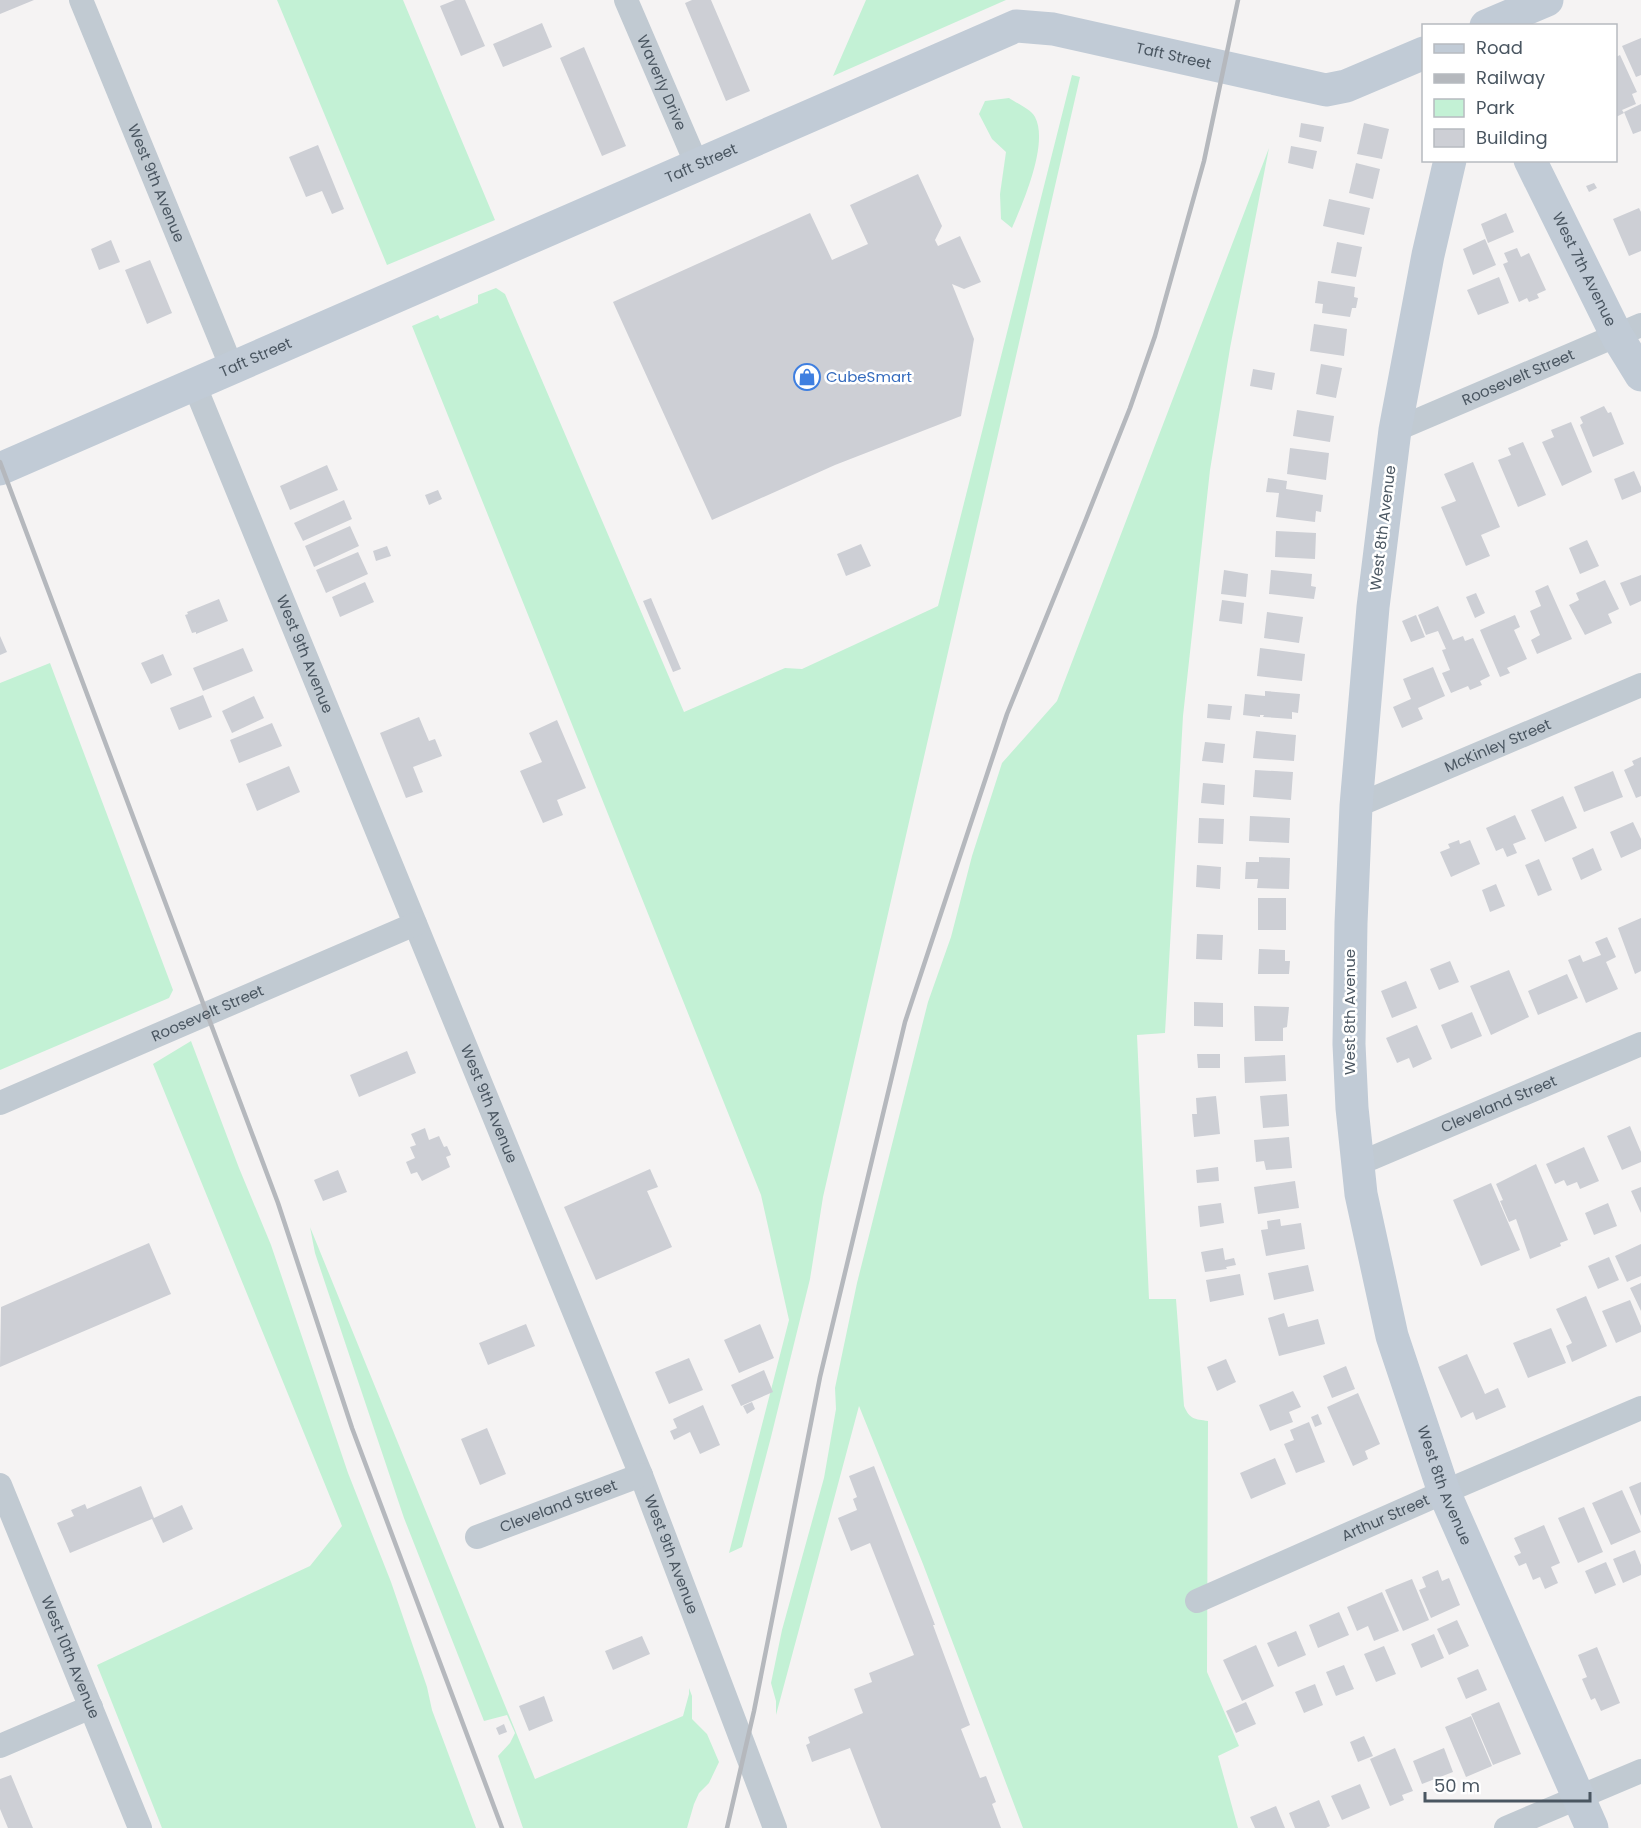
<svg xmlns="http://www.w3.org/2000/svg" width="1641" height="1828" font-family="Poppins,sans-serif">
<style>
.green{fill:#c3f1d5}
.building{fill:#cdcfd5}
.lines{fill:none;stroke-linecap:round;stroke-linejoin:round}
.street{stroke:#c1cad2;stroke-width:24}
.secondary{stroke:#c1cbd6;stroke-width:33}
.rail{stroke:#b5b8bd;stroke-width:4.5}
.labels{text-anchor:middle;stroke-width:5;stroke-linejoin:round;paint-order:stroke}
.street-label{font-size:15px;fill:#4a5661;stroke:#fff}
.shop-label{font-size:15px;fill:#366cbe;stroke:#fff;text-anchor:start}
</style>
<rect width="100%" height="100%" fill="#f5f3f3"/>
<path class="green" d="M277 0H403L495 220 387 265Z
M866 0H1006L833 76Z
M1072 75 1080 77 823 1197 810 1279 771 1437 742 1547 729 1553 789 1320 761 1195 412 326 438 315 440 319 478 303V295L496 288 505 294 684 712 785 668 802 669 938 606Z
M1009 98C1016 103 1031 109 1035 117 1049 143 1023 203 1012 228L1001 219 1000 194 1006 152 992 139 979 114 985 101Z
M1269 148 1230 348 1210 470 1183 716 1165 1033 1137 1035 1149 1299H1176L1184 1406C1190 1420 1195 1419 1208 1421L1207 1672 1239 1746 1218 1756 1238 1828H1023L923 1564 859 1406 776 1715V1701L771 1683 782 1630 824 1478 836 1409 835 1388 857 1283 928 1002 951 937 972 856 1002 763 1057 701Z
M50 663 173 990 169 998 0 1070V683Z
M191 1041 239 1168 271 1245 348 1473 391 1582 427 1687 432 1710 476 1828H162L97 1665 310 1566 342 1526 153 1064Z
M310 1227 535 1779 683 1716 689 1694V1688L692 1696V1719L707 1734 719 1762 709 1783 699 1793 694 1804 687 1828H523L498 1756 510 1743 515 1733 507 1715 484 1721 404 1518 315 1253Z"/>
<path class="building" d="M0 0H34L0 14Z
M455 0H465L485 46 461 56 440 6Z
M692 0H711L750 91 726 101 685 3Z
M542 23 552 47 503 67 493 44Z
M1641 38V75L1636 77 1622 46Z
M584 47 626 146 602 156 560 58Z
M1620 55 1637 92 1632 94 1636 104 1622 110 1624 113 1616 117V57Z
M1641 104V131L1633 134 1624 112Z
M1301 123 1324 127 1321 142 1299 137Z
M1364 123 1389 129 1382 159 1357 154Z
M318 145 344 209 332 214 322 191 306 197 289 157Z
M1291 146 1317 151 1313 169 1288 163Z
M1356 163 1380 169 1373 199 1349 193Z
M918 174 942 226 935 240 938 246 960 236 981 282 964 289 952 284 974 339 961 416 835 465 712 520 613 302 810 213 832 260 868 244 850 205Z
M1594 183 1597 188 1589 192 1586 186Z
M1329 199 1370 208 1364 235 1323 226Z
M1639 208 1641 212V251L1629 256 1613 219Z
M1506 213 1514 232 1488 243 1481 224Z
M1485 239 1496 265 1473 275 1463 249Z
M111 240 120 262 99 270 91 249Z
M1337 242 1362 247 1356 277 1331 273Z
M1517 248 1521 257 1529 253 1546 290 1537 294 1539 298 1529 302 1527 298 1519 302 1503 264 1508 262 1504 253Z
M150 260 172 313 147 324 125 270Z
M1499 277 1509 303 1478 315 1467 290Z
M1318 281 1355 287 1354 297 1358 298 1356 308H1352L1350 317 1322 313 1323 304 1315 303Z
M1314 324 1347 329 1344 356 1310 351Z
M1321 364 1342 368 1336 398 1316 394Z
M1253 369 1275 373 1272 390 1250 386Z
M1604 406 1608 413 1611 412 1624 444 1593 457 1580 425 1583 423 1580 417Z
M1297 410 1334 416 1330 442 1293 436Z
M1571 422 1592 472 1562 486 1542 442 1554 437 1551 430Z
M1523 442 1546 495 1518 507 1498 460 1511 455 1508 448Z
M1290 448 1329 453 1326 480 1287 474Z
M1473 462 1500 527 1481 535 1490 556 1466 566 1441 507 1456 501 1444 474Z
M327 465 338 490 290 510 280 486Z
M1634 471 1641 487V492L1622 500 1614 479Z
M1268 478 1287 481 1286 489 1323 495 1321 512 1316 511 1315 522 1276 517 1279 493 1266 492Z
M438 490 442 499 429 505 425 495Z
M344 500 352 519 303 541 294 523Z
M350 526 359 546 314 567 305 546Z
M1276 531 1316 533 1315 559 1275 557Z
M1587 540 1599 566 1580 574 1569 548Z
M861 544 871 566 846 576 837 554Z
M387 546 391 556 376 561 373 551Z
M358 552 368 574 326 593 316 570Z
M1224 570 1248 574 1246 597 1221 594Z
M1271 570 1312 574 1311 586 1316 587 1314 599 1269 594Z
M1641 575V601L1630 606 1620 583Z
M1605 580 1619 609 1608 614 1612 623 1585 635 1569 605 1579 600 1576 593Z
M365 582 374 602 340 617 332 597Z
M1548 585 1572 639 1537 654 1531 640 1540 635 1530 611 1541 606 1535 591Z
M1476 593 1485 613 1475 618 1466 597Z
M651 598 681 669 673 672 643 601Z
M219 599 228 621 196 634V632L192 633 185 615 188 614 187 612Z
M1222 600 1244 603 1242 624 1219 621Z
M1438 606 1453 640 1463 636 1465 641 1473 638 1490 676 1480 681 1482 685 1470 690 1468 686 1451 693 1442 673 1450 670 1442 650 1446 649 1438 631 1426 635 1418 615Z
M1267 612 1303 617 1299 643 1264 638Z
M1416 615 1425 637 1411 642 1402 621Z
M1515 615 1520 627 1514 630 1527 659 1507 668 1510 673 1500 677 1480 630Z
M0 636 7 652 0 655Z
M243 648 253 671 203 691 193 668Z
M1260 648 1305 654 1302 681 1257 676Z
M163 654 172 675 151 684 141 663Z
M1433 667 1445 696 1418 708 1423 719 1402 728 1393 707 1411 699 1403 679Z
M1265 691 1300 694 1298 713 1292 712V719L1263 717 1264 715H1260V717L1243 715 1245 694 1265 696Z
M203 695 212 717 179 730 170 708Z
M254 696 264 718 232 733 222 711Z
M1208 704 1232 706 1230 720 1207 718Z
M419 717 429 741 435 739 442 756 413 767 423 792 406 798 380 733Z
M557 720 586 788 557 800 563 815 543 823 520 771 542 762 529 733Z
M272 723 282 746 239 763 230 740Z
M1256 731 1296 735 1294 761 1253 758Z
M1205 742 1225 744 1223 763 1202 761Z
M1641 757V796L1636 798 1624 770 1634 765 1632 761Z
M289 766 300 792 257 811 246 784Z
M1255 770 1293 772 1291 800 1253 797Z
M1613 771 1623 797 1584 812 1574 787Z
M1203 783 1225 785 1224 805 1201 803Z
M1563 796 1577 828 1545 842 1531 810Z
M1515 815 1526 839 1513 844 1517 853 1507 857 1503 848 1496 851 1486 828Z
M1250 816 1290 818 1289 843 1249 841Z
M1199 818 1224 819 1223 844 1198 843Z
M1633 822 1641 839V849L1621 858 1610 832Z
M1459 840 1460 844 1470 840 1480 864 1451 877 1440 852 1450 848 1448 844Z
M1593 848 1602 870 1581 880 1572 858Z
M1259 857 1290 858 1289 889 1257 888 1258 879H1245L1246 862H1259Z
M1539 859 1552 890 1538 896 1525 865Z
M1197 865 1221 867 1220 889 1196 887Z
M1496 884 1505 906 1490 912 1482 890Z
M1258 898H1286V930H1258Z
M1641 918V971L1635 974 1618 928Z
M1197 934 1223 935 1222 960 1196 959Z
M1607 937 1616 957 1606 962 1618 989 1586 1003 1568 960 1580 955 1583 962 1601 955 1595 942Z
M1259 949 1285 950V961H1290L1289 974H1258Z
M1450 961 1459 982 1439 990 1430 969Z
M1509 970 1529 1017 1491 1035 1470 986Z
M1567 974 1578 998 1538 1015 1528 991Z
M1406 981 1417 1008 1392 1018 1381 991Z
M1194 1002 1223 1003V1027L1194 1026Z
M1254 1006 1289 1007 1287 1027 1283 1028V1041H1255Z
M1472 1012 1482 1036 1451 1049 1441 1025Z
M1417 1025 1432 1059 1413 1068 1409 1058 1397 1063 1386 1038Z
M407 1051 416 1073 359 1097 350 1075Z
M1197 1054H1220V1068H1198Z
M1285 1055 1286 1081 1245 1083 1244 1057Z
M1287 1094 1289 1126 1263 1128 1260 1096Z
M1216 1096 1220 1134 1194 1137 1192 1114H1197L1196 1098Z
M1630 1126 1641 1152V1162L1622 1170 1607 1136Z
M425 1128 429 1140 439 1136 444 1147 447 1146 451 1155 446 1157 450 1167 422 1181 417 1172 411 1174 406 1162 415 1158 410 1147 416 1145 411 1134Z
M1289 1137 1292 1168 1266 1170 1264 1161 1256 1162 1254 1140Z
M1584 1147 1599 1181 1580 1189 1577 1182 1567 1186 1564 1180 1555 1184 1546 1164Z
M1536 1164 1568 1240 1560 1243 1561 1246 1530 1259 1516 1219 1509 1222 1500 1201 1503 1200 1496 1184Z
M1218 1167 1219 1181 1197 1183 1196 1170Z
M650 1169 658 1187 647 1191 672 1247 596 1280 564 1207Z
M338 1170 347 1192 323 1201 314 1180Z
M1295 1181 1299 1208 1258 1214 1254 1187Z
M1491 1183 1520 1250 1481 1266 1453 1200Z
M1641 1187V1213L1631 1191Z
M1221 1203 1224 1223 1200 1227 1198 1206Z
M1608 1203 1617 1226 1594 1235 1585 1213Z
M1280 1219 1281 1226 1301 1223 1305 1249 1266 1256 1261 1230 1268 1229 1267 1221Z
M149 1243 171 1294 0 1367 1 1307Z
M1641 1244V1276L1627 1282 1615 1256Z
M1223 1248 1225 1260 1234 1258 1236 1265 1226 1267 1227 1269 1205 1272 1201 1252Z
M1609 1257 1619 1280 1598 1289 1588 1266Z
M1308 1265 1314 1291 1274 1300 1268 1273Z
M1240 1274 1244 1295 1210 1302 1206 1280Z
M1641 1283V1311L1630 1288Z
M1586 1296 1607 1346 1572 1362 1566 1346 1572 1343 1556 1309Z
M1630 1300 1641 1326V1332L1616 1343 1602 1311Z
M1284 1313 1288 1327 1318 1319 1325 1344 1279 1356 1268 1318Z
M526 1324 535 1346 488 1365 479 1343Z
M760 1324 774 1358 739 1373 724 1340Z
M1551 1328 1566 1363 1528 1378 1513 1343Z
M1467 1354 1485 1394 1498 1388 1506 1407 1476 1420 1473 1412 1461 1418 1438 1367Z
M689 1358 703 1390 669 1404 655 1372Z
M1226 1359 1236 1382 1217 1391 1207 1367Z
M1346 1366 1355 1389 1332 1398 1323 1376Z
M764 1370 773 1392 741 1406 731 1385Z
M1293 1391 1301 1407 1289 1412 1293 1422 1270 1431 1259 1405Z
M1358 1393 1380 1444 1365 1451 1368 1459 1353 1466 1327 1407Z
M752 1402 755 1409 747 1414 743 1406Z
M703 1405 720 1445 700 1454 690 1432 674 1440 670 1431 677 1428 673 1419Z
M1318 1414 1322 1424 1315 1427 1311 1417Z
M1309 1422 1325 1462 1296 1473 1284 1444 1294 1440 1290 1430Z
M487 1428 506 1474 480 1485 461 1439Z
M1275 1458 1286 1484 1251 1499 1240 1473Z
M874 1466 935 1625H933L970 1725 961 1729 980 1778 986 1776 996 1802 992 1804 1001 1828H881L850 1748 812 1762 806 1745 810 1743 808 1737 863 1713 854 1689 872 1682 869 1673 914 1655 870 1543 851 1551 838 1518 857 1510 853 1499 857 1497 849 1476Z
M1641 1482V1516L1629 1487Z
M141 1486 154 1518 182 1505 193 1529 163 1543 152 1519 70 1553 57 1523 74 1516 71 1510 85 1504 87 1509Z
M1622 1490 1641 1532 1611 1545 1592 1503Z
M1584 1507 1603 1552 1578 1563 1558 1518Z
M1544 1525 1560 1563 1551 1567 1558 1583 1545 1589 1540 1577 1533 1580 1526 1563 1519 1566 1514 1556 1521 1553 1514 1538Z
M1635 1550 1641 1565V1575L1623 1583 1613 1559Z
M1606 1562 1616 1585 1595 1594 1585 1571Z
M1438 1570 1442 1581 1449 1578 1460 1605 1431 1618 1419 1590 1426 1587 1422 1577Z
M1412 1579 1429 1620 1403 1631 1385 1590Z
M1382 1592 1399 1631 1374 1641 1368 1626 1357 1631 1347 1607Z
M1339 1612 1349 1635 1318 1648 1309 1625Z
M1457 1620 1469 1646 1449 1655 1437 1629Z
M1296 1631 1306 1655 1278 1667 1267 1643Z
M1434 1634 1444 1658 1421 1668 1411 1644Z
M642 1636 650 1654 613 1670 605 1651Z
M1256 1645 1274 1686 1242 1701 1223 1660Z
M1384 1646 1396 1674 1376 1682 1364 1654Z
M1597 1647 1620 1703 1601 1711 1595 1698 1591 1700 1582 1679 1587 1677 1578 1655Z
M1344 1665 1354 1689 1336 1696 1326 1672Z
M1478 1669 1487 1690 1466 1699 1457 1678Z
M1315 1684 1323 1705 1304 1713 1295 1692Z
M544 1696 553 1721 529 1731 519 1706Z
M1246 1702 1256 1724 1236 1733 1226 1711Z
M1499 1702 1521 1754 1493 1765 1471 1714Z
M1471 1716 1492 1766 1466 1777 1445 1727Z
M504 1724 507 1732 499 1735 496 1728Z
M1364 1736 1373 1756 1358 1762 1350 1742Z
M1395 1748 1413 1791 1402 1795 1404 1800 1390 1806 1370 1759Z
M1444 1748 1453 1772 1422 1784 1413 1761Z
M11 1775 33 1828H8L0 1809V1779Z
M1360 1784 1370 1808 1342 1820 1331 1796Z
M1319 1800 1330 1826 1326 1828H1295L1289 1813Z
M1276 1806 1285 1828H1255L1250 1817Z"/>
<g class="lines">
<g class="street">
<path id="s1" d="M81 0 232 368"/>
<path id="s2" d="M626 0 697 165"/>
<path id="s3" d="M194 384 641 1475 775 1828"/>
<path id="s4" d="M1395 430 1641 325"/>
<path id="s5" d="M1356 806 1641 685"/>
<path id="s6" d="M0 1103 415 924"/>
<path id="s7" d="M1358 1164 1641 1044"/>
<path id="s8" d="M0 1485 140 1828"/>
<path id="s9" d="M477 1537 641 1475"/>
<path id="s10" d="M1197 1601 1444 1492 1641 1408"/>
<path d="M0 1746 91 1707"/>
<path d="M1506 1828 1641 1771"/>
</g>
<g class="secondary">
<path d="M1486 26 1547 0"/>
<path id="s11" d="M1450 160 1428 255 1395 430 1373 607 1356 806 1351 923 1349 1044 1352 1108 1361 1194 1392 1336 1444 1492 1592 1828"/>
<path id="s12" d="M1530 160 1617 336 1641 375"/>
<path id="s13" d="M0 469 1016 26 1053 29 1326 90 1346 86 1424 53"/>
</g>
<path class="rail" d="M0 462 278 1203 352 1428 502 1828
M727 1828 754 1711 820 1377 905 1022 1007 714 1086 519 1130 408 1155 336 1204 161 1238 0"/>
</g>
<defs>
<symbol id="shop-ring" viewBox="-11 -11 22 22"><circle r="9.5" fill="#fff" stroke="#3f7fe0" stroke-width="1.5"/><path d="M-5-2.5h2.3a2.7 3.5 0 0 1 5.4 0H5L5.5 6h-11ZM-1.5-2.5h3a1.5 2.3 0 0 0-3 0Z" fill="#3f7fe0"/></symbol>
</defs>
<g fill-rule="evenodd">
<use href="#shop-ring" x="792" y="362" width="30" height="30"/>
</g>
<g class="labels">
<g class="street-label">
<text dy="5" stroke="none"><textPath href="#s13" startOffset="1269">Taft Street</textPath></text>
<text dy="5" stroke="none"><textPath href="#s2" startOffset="90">Waverly Drive</textPath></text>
<text dy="5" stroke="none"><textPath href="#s13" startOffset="765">Taft Street</textPath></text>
<text dy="5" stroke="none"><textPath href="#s1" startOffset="198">West 9th Avenue</textPath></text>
<text dy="5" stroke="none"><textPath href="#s12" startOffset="122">West 7th Avenue</textPath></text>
<text dy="5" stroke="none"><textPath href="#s13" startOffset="279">Taft Street</textPath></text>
<text dy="5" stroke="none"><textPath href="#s4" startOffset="134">Roosevelt Street</textPath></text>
<text transform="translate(1383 528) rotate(-83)" y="5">West 8th Avenue</text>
<text dy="5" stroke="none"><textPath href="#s3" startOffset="292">West 9th Avenue</textPath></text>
<text dy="5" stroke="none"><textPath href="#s5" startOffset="154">McKinley Street</textPath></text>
<text transform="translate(1350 1012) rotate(-90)" y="5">West 8th Avenue</text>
<text dy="5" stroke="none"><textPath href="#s6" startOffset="226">Roosevelt Street</textPath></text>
<text dy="5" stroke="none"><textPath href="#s3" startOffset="778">West 9th Avenue</textPath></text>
<text dy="5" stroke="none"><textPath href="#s7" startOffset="153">Cleveland Street</textPath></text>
<text dy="5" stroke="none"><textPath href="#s11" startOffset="1346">West 8th Avenue</textPath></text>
<text dy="5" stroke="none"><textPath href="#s9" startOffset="87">Cleveland Street</textPath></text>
<text dy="5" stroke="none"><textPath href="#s10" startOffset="206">Arthur Street</textPath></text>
<text dy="5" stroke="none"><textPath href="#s3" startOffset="1264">West 9th Avenue</textPath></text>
<text dy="5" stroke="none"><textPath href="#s8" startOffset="186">West 10th Avenue</textPath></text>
</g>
<g class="shop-label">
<text x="826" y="382">CubeSmart</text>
</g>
</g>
<rect x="1422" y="24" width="195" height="138" fill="#ffffff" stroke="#b7bbc0" stroke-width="1.5"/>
<rect x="1434" y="44" width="30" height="9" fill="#c1cbd6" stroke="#b7bbc0" stroke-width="1.5"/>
<text x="1476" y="54" font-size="18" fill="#4a5661">Road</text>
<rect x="1434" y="74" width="30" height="9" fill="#b5b8bd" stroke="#b7bbc0" stroke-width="1.5"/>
<text x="1476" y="84" font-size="18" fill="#4a5661">Railway</text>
<rect x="1434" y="99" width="30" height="18" fill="#c3f1d5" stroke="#b7bbc0" stroke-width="1.5"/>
<text x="1476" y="114" font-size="18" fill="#4a5661">Park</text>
<rect x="1434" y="129" width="30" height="18" fill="#cdcfd5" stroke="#b7bbc0" stroke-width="1.5"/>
<text x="1476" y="144" font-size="18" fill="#4a5661">Building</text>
<path d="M1425 1792v9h165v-9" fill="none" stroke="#4a5661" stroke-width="3"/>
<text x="1434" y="1792" font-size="18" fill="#4a5661" stroke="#ffffff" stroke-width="4.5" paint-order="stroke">50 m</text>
</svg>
